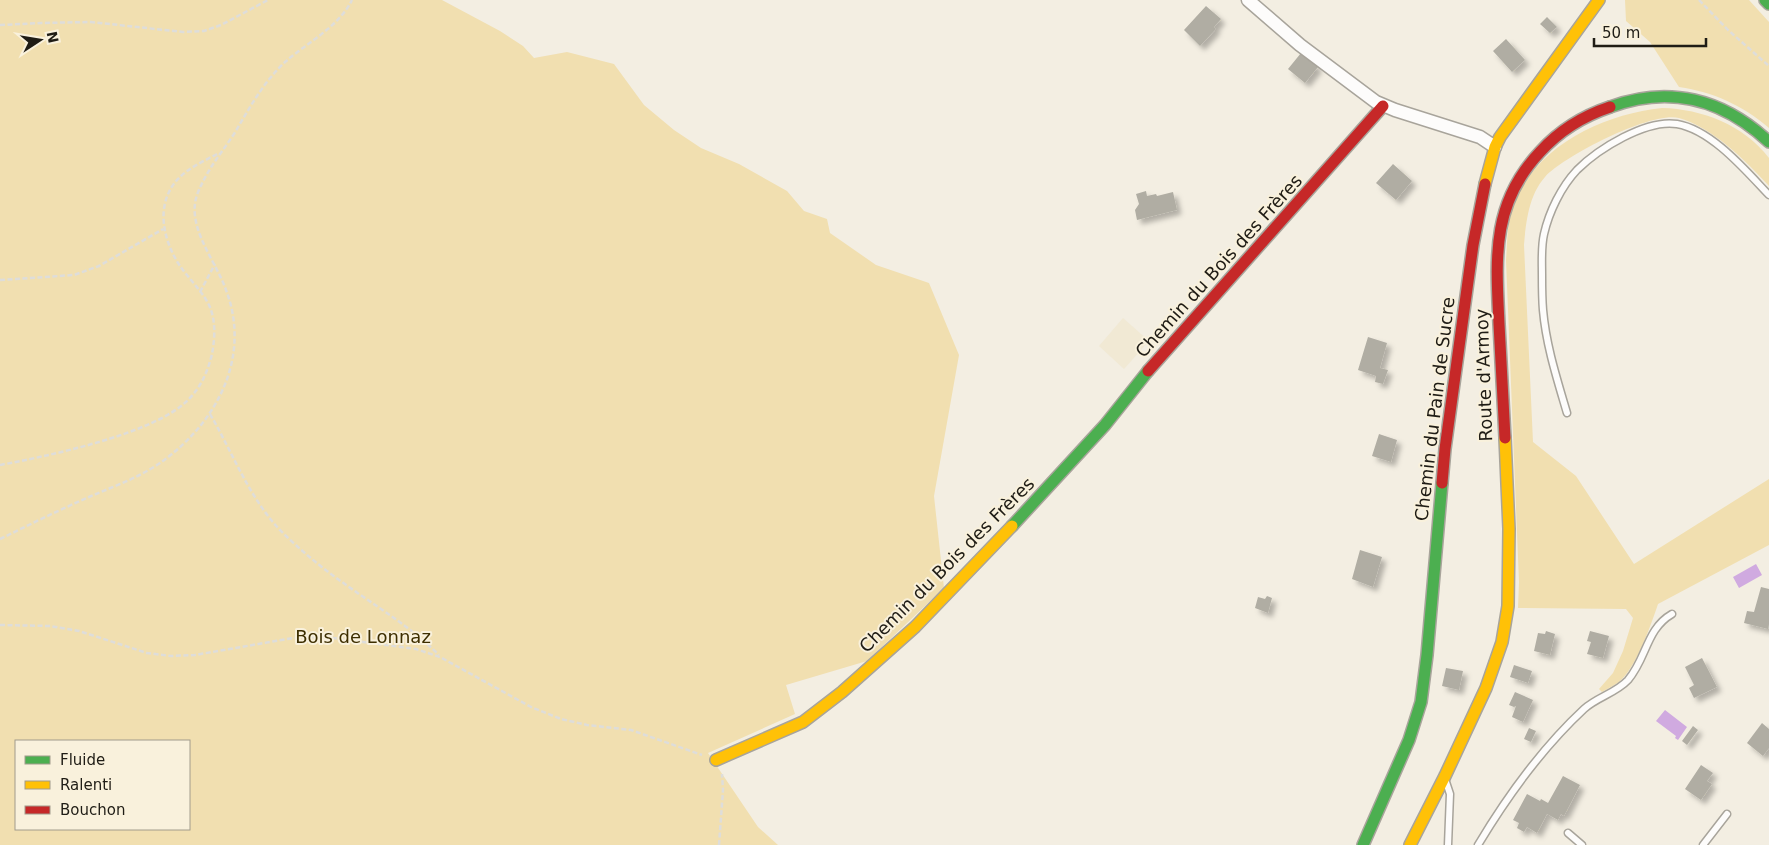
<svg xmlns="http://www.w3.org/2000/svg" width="1769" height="845" font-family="'DejaVu Sans',sans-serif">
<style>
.built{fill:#f1e9d4}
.green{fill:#f1dfb0;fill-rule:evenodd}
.water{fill:#d0aae0}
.building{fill:#b0ada3;filter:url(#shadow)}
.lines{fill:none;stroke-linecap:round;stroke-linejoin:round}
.lane-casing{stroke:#a8a49b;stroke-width:9}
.street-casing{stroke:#a8a49b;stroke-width:15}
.fast-casing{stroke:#a8a49b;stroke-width:14}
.slow-casing{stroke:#a8a49b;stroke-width:14}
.jam-casing{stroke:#a8a49b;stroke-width:14}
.path{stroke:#deddda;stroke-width:2.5;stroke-dasharray:5 2.5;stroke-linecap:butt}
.lane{stroke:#fdfcfb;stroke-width:6}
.street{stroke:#fdfcfb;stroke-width:12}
.fast{stroke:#4caf50;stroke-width:11}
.slow{stroke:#ffc107;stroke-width:11}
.jam{stroke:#c62828;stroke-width:11}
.labels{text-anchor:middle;stroke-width:4;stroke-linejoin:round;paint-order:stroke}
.street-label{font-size:18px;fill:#1f1c15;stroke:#f9f1dc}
.park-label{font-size:18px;fill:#3d2e00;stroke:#f9f1dc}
</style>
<defs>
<filter id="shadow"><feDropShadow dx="4.5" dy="4.5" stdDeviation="2.5" flood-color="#0004"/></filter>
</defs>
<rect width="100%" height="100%" fill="#f3eee2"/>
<path class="built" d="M1123 318 1149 341 1124 369 1099 346Z"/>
<path class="green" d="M0 0H442L500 31 523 46 534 58 567 52 614 64 644 105 674 130 701 148 739 164 787 191 804 211 827 219 830 233 876 265 929 283 959 355 934 496 944 588 867 661 786 685 795 714 708 753 758 827 778 845H0ZM16 741H189V829H16Z
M1625 0H1749L1769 22V128C1742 105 1713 92 1679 87L1650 42 1626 21Z
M1662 108C1702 109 1744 125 1769 158V186C1746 161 1712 127 1679 118 1651 111 1564 156 1545 177 1529 195 1526 221 1524 245L1533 442 1576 476 1634 564 1769 479V545L1658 604C1651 625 1636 668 1619 682 1614 685 1608 689 1602 692L1599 689 1613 673 1623 651 1633 618 1626 609 1518 608 1519 582 1506 260C1507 248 1507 234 1509 222 1523 152 1597 115 1662 108Z"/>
<path class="water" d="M1756 564 1762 575 1739 588 1733 577Z
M1665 710 1687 727 1678 740 1675 738 1676 736 1656 721Z"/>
<path class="building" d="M1206 6 1221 19 1214 27 1216 29 1200 46 1184 30Z
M1547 17 1557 27 1550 33 1540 24Z
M1506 39 1525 60 1512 72 1493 51Z
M1301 53 1318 67 1305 83 1288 69Z
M1393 164 1412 181 1396 200 1376 183Z
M1146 191 1147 196 1156 194 1157 196 1173 192 1177 210 1137 220 1135 210 1139 204 1136 194Z
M1368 337 1387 343 1380 368 1388 370 1383 384 1375 382 1376 376 1358 370Z
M1379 434 1397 440 1391 462 1372 456Z
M1360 550 1382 557 1373 587 1352 579Z
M1761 587 1769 589V624L1768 629 1744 623 1747 611 1754 612Z
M1267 596 1272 598 1268 613 1255 608 1258 597 1265 599Z
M1546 631 1555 634 1550 655 1534 651 1538 633 1545 634Z
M1590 631 1609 636 1603 658 1587 654 1591 642 1587 641Z
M1702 658 1717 687 1694 698 1689 688 1694 685 1685 667Z
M1514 665 1532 671 1528 683 1510 677Z
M1446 668 1463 671 1459 690 1442 686Z
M1515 692 1533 700 1523 722 1512 717 1516 706 1514 707 1509 705Z
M1762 723 1769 729V748L1763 756 1747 743Z
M1693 726 1698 730 1687 745 1682 741Z
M1529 728 1536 731 1531 742 1524 739Z
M1701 765 1713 773 1707 781 1712 784 1701 800 1685 789Z
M1563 776 1580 785 1564 816 1561 814 1558 820 1547 814 1537 833 1527 827 1524 832 1517 828 1519 823 1513 820 1527 794 1540 801 1541 799 1548 803Z"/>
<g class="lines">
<defs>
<path id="lane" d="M1567 413C1557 379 1546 345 1543 310 1542 298 1542 287 1542 275 1542 262 1541 247 1544 234 1549 212 1561 187 1577 170 1598 149 1646 119 1677 124 1712 130 1746 171 1769 195
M1446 782 1450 794 1448 845
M1568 833 1582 845
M1478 845C1508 795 1541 749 1584 709 1597 697 1616 693 1628 680 1647 658 1646 629 1672 614
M1703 845 1727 814"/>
<path id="street" d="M1248 0 1300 45 1376 102 1395 110 1480 137 1495 147"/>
<path id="fast" d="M1765 0 1769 4
M1610 107C1669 85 1723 99 1769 142
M1012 526 1105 425 1148 371
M1363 845 1409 740 1421 702 1427 655 1442 483"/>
<path id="slow" d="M1485 184 1495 147 1500 137 1599 0
M716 760 803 722 842 692 915 627 1012 526
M1410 845 1445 776 1486 688 1502 642 1508 606 1509 529 1505 438"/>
<path id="jam" d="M1148 371 1383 106
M1505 438C1503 400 1501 362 1499 324 1496 258 1491 204 1540 152 1559 131 1583 116 1610 107
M1442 483 1445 449 1473 245 1485 184"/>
</defs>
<use href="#lane" class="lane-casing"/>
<use href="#street" class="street-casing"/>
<use href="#fast" class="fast-casing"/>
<use href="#slow" class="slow-casing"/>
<use href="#jam" class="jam-casing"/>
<path class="path" d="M1699 0 1728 30 1769 66
M0 25 41 23 91 22 183 32 204 31 221 25 268 0
M0 280 74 275 99 266 163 229
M200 292 215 264
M210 414C234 455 251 503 286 536 304 553 322 568 342 582 375 606 410 626 439 655
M0 465C48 456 154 434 188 400 201 387 208 371 212 354 215 338 216 320 209 305 202 291 189 279 180 266 162 239 154 201 181 176 192 166 206 160 219 153
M0 539C29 525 59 510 89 497 112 487 138 478 160 463 216 424 252 358 226 290 216 261 186 227 197 195 206 171 220 155 234 134 249 109 262 84 284 63 306 43 338 28 352 0
M0 625 50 626 79 631 147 653 171 656 195 655 293 638 326 637 416 649 440 657 531 707 561 719 587 725 631 730 702 755
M719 845 723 790 722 774"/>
<use href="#lane" class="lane"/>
<use href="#street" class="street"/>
<use href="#fast" class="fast"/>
<use href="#slow" class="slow"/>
<use href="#jam" class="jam"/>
</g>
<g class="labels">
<g class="street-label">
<text transform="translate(1219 266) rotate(-48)" y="6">Chemin du Bois des Frères</text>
<text transform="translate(1484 375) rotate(-92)" y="6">Route d'Armoy</text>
<text transform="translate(1435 409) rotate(-83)" y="6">Chemin du Pain de Sucre</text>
<text transform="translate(947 565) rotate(-45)" y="6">Chemin du Bois des Frères</text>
</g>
<g class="park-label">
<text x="363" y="643">Bois de Lonnaz</text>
</g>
</g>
<rect x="15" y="740" width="175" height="90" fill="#f9f1dc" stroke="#a29c8c"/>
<rect x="25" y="756" width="25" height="8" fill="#4caf50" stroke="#a29c8c"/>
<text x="60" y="765" font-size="15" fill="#1f1c15">Fluide</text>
<rect x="25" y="781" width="25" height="8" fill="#ffc107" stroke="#a29c8c"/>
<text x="60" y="790" font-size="15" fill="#1f1c15">Ralenti</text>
<rect x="25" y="806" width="25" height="8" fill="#c62828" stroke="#a29c8c"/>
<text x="60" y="815" font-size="15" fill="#1f1c15">Bouchon</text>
<g transform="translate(40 40) rotate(78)" stroke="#f9f1dc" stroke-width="4" paint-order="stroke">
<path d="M0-4L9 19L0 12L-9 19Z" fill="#1f1c15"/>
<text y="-8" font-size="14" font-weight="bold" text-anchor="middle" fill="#1f1c15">N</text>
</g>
<path d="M1594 38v8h112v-8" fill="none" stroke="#1f1c15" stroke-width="2.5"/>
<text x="1602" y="38" font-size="15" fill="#1f1c15" stroke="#f9f1dc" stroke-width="4" paint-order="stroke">50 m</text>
</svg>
